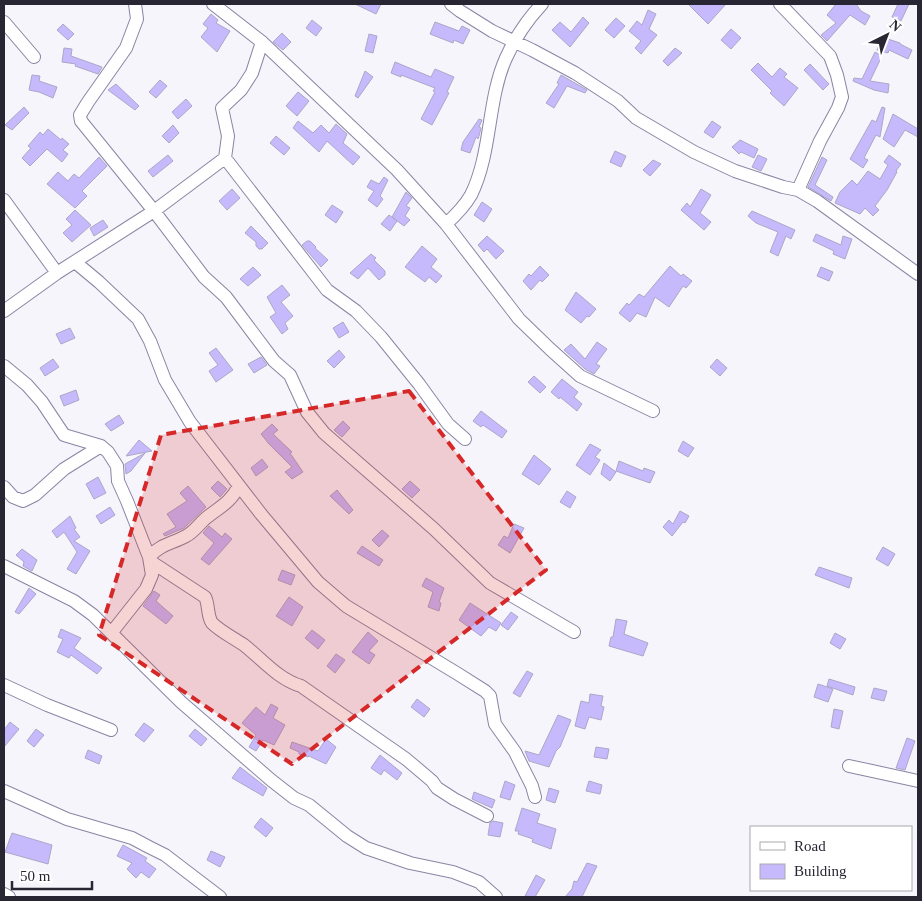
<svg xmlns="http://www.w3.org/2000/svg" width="922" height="901" font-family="Georgia,serif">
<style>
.building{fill:#c6bafd;stroke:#aca7c6}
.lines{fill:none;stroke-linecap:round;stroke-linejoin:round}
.minor-casing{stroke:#8a85a3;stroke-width:14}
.minor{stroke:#fff;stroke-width:12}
.marked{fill:#d62828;fill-opacity:0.2;stroke:#d62828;stroke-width:4;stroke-dasharray:10 6;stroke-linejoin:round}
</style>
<rect width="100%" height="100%" fill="#f6f5fc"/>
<path class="building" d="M355 4H381L376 14Z
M688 4H726L708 24Z
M836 4H856L861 11 870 16 865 25 850 15 827 41 821 35 836 23 827 15Z
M898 4H909L901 21 892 17Z
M648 10 656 14 649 29 657 35 641 54 635 48 641 41 629 31 637 21 642 25Z
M211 14 218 20 216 23 230 31 217 52 201 37 208 28 203 24Z
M583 17 589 23 570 47 552 30 560 22 571 32Z
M616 18 625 26 614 38 605 30Z
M312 20 322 28 316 36 306 28Z
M435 22 459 31 462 26 470 30 463 44 454 40 453 43 430 34Z
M63 24 74 34 68 40 57 30Z
M731 29 741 38 731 49 721 40Z
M282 33 291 42 283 50 273 42Z
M369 34 377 36 373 53 365 51Z
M882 37 900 43V44L912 50 908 59 889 50 888 53 877 50Z
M64 48 72 49 71 56 102 67 101 69 98 74 75 66 76 64 62 62Z
M675 48 682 53 668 66 663 61Z
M875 52 882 56 870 81 889 84 888 93 874 90 853 81 854 78 862 79Z
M395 62 431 77 435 69 454 77 447 92 449 93 432 125 421 119 435 92 433 91 435 88 401 75V77L391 73Z
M758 63 772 77 780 68 787 74 784 77 798 88 784 106 770 93 772 91 751 70Z
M810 64 829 84 823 90 804 70Z
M365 71 373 77 358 98 355 96Z
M32 75 40 76 39 81 57 87 53 98 39 92 29 90Z
M561 75 587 90 585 93 567 86 554 108 546 103 559 84 557 83Z
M160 80 167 86 156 98 149 92Z
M116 84 139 106 135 110 108 90Z
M298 92 309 101 297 116 286 106Z
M186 99 192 106 178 119 172 112Z
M24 107 29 113 12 130 5 125Z
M882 107 885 108 880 137 876 135 864 158 868 160 863 168 850 159 872 120 876 122Z
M893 114 918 129V137L905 130 894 147 883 139Z
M479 119 482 120 479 127 481 128 479 136 478 139 476 137 470 153 461 150 463 142Z
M298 121 313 133 321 125 329 133 336 124 347 134 343 143 360 157 353 165 327 141 319 152 293 128Z
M712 121 721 127 713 138 704 132Z
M173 125 179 133 169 143 162 136Z
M48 129 61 140 62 138 69 144 63 150 68 154 62 162 47 149 30 166 22 158 31 148 28 146 40 132 43 135Z
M276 136 290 148 284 155 270 143Z
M740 140 758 149 754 158 741 152 739 154 732 147Z
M615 151 626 156 621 167 610 162Z
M168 155 173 161 153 177 148 171Z
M758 155 767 159 761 171 752 167Z
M889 155 901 164 896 171 897 172 887 190 875 206 879 210 873 216 865 208 860 214 835 203 840 192 852 180 857 185 868 171 880 179 888 165 884 162Z
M99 157 107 166 82 191 87 196 75 208 47 184 58 172 68 181 74 174 79 178Z
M822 157 827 160 815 185 833 197 831 201 808 187Z
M653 160 661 164 650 176 643 170Z
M384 177 388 180 380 196 383 199 377 207 368 200 374 191 367 187 371 180 379 184Z
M232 189 240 198 227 210 219 201Z
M701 189 711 195 700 213 711 222 704 230 681 210 687 203 690 207Z
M406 192 412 198 406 206 410 208 405 216 410 220 404 226 392 217Z
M482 202 492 209 484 222 474 215Z
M332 205 343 212 336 223 325 215Z
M75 210 91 225 72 242 63 233 72 225 66 219Z
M752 211 795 230 791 239 786 236 778 256 770 252 778 232 756 223 748 216Z
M389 215 397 221 390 231 381 224Z
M103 220 108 227 94 236 90 228Z
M251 226 268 243 262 249H259L256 246V242L245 233Z
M816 234 841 245 843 236 852 239 845 259 833 254 834 251 813 241Z
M487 236 504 251 496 259 487 249 484 252 478 245Z
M307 241H310L316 247 315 248 328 260 321 267 302 245Z
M422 246 437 259 431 267 442 276 436 283 429 277 425 282 405 267Z
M371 254 376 258 374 260 385 271V275L379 280 368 268 358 279 350 273Z
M540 266 549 275 542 282 540 280 531 290 523 281 529 274 531 276Z
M670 266 681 276 683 274 692 281 686 288 683 286 669 307 655 297 646 317 637 313 630 322 619 313 627 303 629 305 639 294 644 297Z
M253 267 261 275 248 286 240 279Z
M821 267 833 272 829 281 817 276Z
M282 285 290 295 281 302 293 316 285 323 288 329 282 334 270 317 276 313 267 297Z
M576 292 596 309 589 317 587 316 581 323 565 310Z
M343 322 349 332 339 338 333 328Z
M70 328 75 338 61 344 56 334Z
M597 342 607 349 596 364 600 366 594 374 585 369 564 350 571 344 585 359Z
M216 348 233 370 216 382 209 371 218 365 209 353Z
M339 350 345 357 334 368 327 361Z
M261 357 267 365 254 373 248 364Z
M53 359 59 367 45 376 40 368Z
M717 359 727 368 720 376 710 367Z
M534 376 546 387 540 393 528 382Z
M562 379 578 392 574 397 582 404 577 411 560 397 559 399 551 392Z
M76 390 79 400 64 406 60 396Z
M481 411 507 431 502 438 483 425 481 427 473 421Z
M119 415 124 423 111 431 105 424Z
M343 421 350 428 342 437 334 430Z
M272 424 278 430 273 434 292 452 290 453 303 472 292 479 285 472 292 467 269 444 261 434Z
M139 440 152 451 126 456Z
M683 441 694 448 688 457 678 451Z
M590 444 601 450 595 457 600 460 590 475 576 465Z
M145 453 131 471 126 474 125 464Z
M534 455 551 469 539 485 522 474Z
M262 459 268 467 256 476 251 468Z
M619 461 643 471 644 468 655 472 650 483 616 471Z
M604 463 616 472 610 481 601 474Z
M98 477 106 493 94 499 86 484Z
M218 481 227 489 220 497 211 488Z
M410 481 420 490 412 498 402 489Z
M188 486 206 507 184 528 165 536 163 534 176 527 167 514 187 501 180 493Z
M337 490 353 510 349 514 330 496Z
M567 491 576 497 570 508 560 502Z
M110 507 115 515 101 524 96 516Z
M680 511 689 516 685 523 683 522 672 536 663 527 669 520 673 524Z
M70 516 76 528 74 529 80 537 74 541 90 551 76 574 67 569 77 552 64 532 57 538 52 531Z
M514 524 524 528 510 553 498 545 504 536 508 538Z
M209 526 222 537 225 533 232 539 209 565 201 559 214 543 203 533Z
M382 530 389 536 379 547 372 540Z
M362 546 383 560 379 566 357 553Z
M883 547 895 554 888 566 876 559Z
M22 549 37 560 32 571 23 566 24 562 16 555Z
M819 567 852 578 849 588 815 575Z
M282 570 295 575 291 585 278 580Z
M426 578 444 588 439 602 441 603 439 611 428 607 433 592 422 586Z
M29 588 36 594 19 614 15 612Z
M154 591 160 595 156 601 173 616 166 624 143 606Z
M289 597 303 607 292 626 276 616Z
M470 603 501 623 496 631 489 627 481 636 459 620Z
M511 612 518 617 508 630 501 625Z
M616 619 627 621 624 634 648 643 643 656 609 646 611 637H613Z
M61 629 81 638 74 648 102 668 97 674 71 655 69 658 57 652 63 639 58 637Z
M312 630 325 640 318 649 305 638Z
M368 632 378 641 369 651 375 655 369 664 352 652Z
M835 633 846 639 840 649 830 643Z
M336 654 345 660 335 673 327 666Z
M527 671 533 674 520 697 513 693Z
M829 679 855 687 853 695 827 686Z
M818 684 833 689 828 702 814 697Z
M874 688 887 691 884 701 871 698Z
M590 694 603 696 601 706 604 707 601 720 589 717 585 729 575 726 581 701 589 703Z
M417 699 430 709 424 717 411 707Z
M271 704 278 708 273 718 285 725 274 745 263 740 256 751 249 747 256 735 242 723 256 707 265 715Z
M834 709 843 711 839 729 831 727Z
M558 715 571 720 560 747 556 751 549 767 529 761 525 751 539 755Z
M10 722 19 729 4 747V730Z
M144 723 154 730 144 742 135 735Z
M36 729 44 735 34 747 27 741Z
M195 729 207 739 201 746 189 736Z
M907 738 915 741 905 770 896 768Z
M326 739 336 747 326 764 309 756 308 757 299 754V752L290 748 292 742 318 751Z
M596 747 609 749 607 759 594 757Z
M88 750 102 756 99 764 85 758Z
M380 755 402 773 397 780 384 770 381 775 371 768Z
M240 767 267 788 263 796 232 778Z
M505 781 515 785 510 800 500 797Z
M589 781 602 785 600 794 586 791Z
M549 788 559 791 555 803 546 800Z
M474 792 495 800 492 808 472 799Z
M522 808 540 814 537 823 556 829 551 849 532 842 533 839 518 834 519 831H515Z
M261 818 273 828 266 837 254 827Z
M493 821 503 823 500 837 488 835 490 823Z
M12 833 52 845 48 864 5 852Z
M123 845 147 858 145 861 156 869 149 878 141 872 136 878 127 869 132 863 117 856Z
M211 851 225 857 220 867 207 860Z
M587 863 597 866 582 897H565L572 889 574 881 577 882Z
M536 875 545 880 535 897 525 896Z"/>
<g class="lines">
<defs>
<path id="minor" d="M135 4 137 19 126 48 88 102 80 115 81 121 154 211 204 277 226 297 274 361 290 375 307 412 324 433 434 529 490 583 574 632
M213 4 262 42 397 170 446 224 519 319 550 349 580 376 653 411
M451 4 460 11 492 31 532 50 575 73 618 101 636 118 694 152 735 171 783 187 798 190 817 201 918 274
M780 4 830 56 837 75 842 97 838 108 820 141 798 190
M4 22 34 57
M225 158 327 290 356 311 381 337 419 384 448 424 465 439
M4 200 57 273
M446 224C456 215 464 207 471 195 492 153 487 100 506 58 515 38 528 19 542 4
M75 262 99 282 138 319 150 341 165 380 190 422 261 514 318 582 346 606 458 674 485 691 490 696 495 724 515 752 532 786 535 797
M4 311 57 273 154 211 225 158 228 136 222 108 241 90 252 73 262 42
M4 366 27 385 42 402 64 435 101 446 108 452 117 466 118 481 127 501 149 557 152 575 146 589 112 632
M4 487 13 497 23 501 35 495 64 469 101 446
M149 557C161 544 171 544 186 536 194 532 199 524 206 518 221 506 229 504 239 486
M150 561 205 597C209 604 207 616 212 623 221 632 234 638 244 645 263 660 278 679 301 686L406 759 432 781 437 788 454 799 487 816
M4 566 74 601 93 615 181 702 271 780 294 798 309 805 347 836 366 848 410 863 453 872 479 882 496 897
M4 685 47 705 111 730
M849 766 918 781
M4 791 67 819 132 838 149 847 165 855 220 897
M4 894 9 897"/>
</defs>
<use href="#minor" class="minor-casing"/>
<use href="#minor" class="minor"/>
</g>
<path class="marked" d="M409 391 546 570 292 764 99 635 161 435Z"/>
<rect width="922" height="901" fill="none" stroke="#282632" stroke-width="10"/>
<rect x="750" y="826" width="162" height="65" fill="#ffffff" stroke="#a9a8ad"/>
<rect x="760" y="842" width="25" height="8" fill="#ffffff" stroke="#a9a8ad"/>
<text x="794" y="851" font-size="15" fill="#282632">Road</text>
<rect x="760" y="864" width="25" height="15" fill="#c6bafd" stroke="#a9a8ad"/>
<text x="794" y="876" font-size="15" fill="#282632">Building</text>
<g transform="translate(887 35) rotate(42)" stroke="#ffffff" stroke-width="4" paint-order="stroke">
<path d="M0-4L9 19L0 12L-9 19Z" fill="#282632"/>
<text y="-8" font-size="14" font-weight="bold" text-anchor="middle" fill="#282632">N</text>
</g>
<path d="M12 881v8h80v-8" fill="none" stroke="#282632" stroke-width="2.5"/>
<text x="20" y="881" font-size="15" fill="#282632" stroke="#ffffff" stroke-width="4" paint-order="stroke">50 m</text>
</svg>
